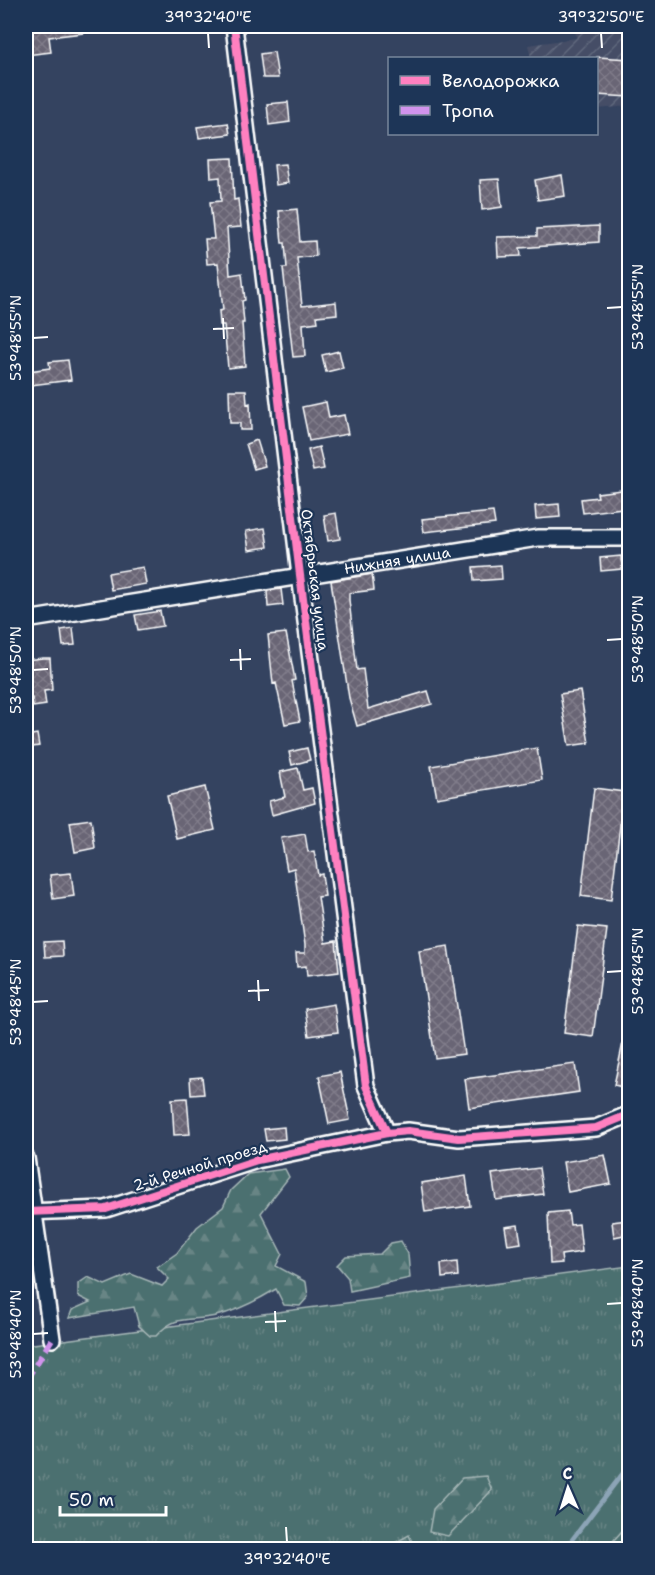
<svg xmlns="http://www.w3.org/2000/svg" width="655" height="1575" font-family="'Shantell Sans',sans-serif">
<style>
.industrial{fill:url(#industrial-furrows)}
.grass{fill:url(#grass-tufts);stroke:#a6b7b7;stroke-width:1.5}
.forest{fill:url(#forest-firs);stroke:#a6b7b7;stroke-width:1.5}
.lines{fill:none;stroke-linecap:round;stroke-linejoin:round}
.stream{stroke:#8ca4b6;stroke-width:4.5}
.building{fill:url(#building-cross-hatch);stroke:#fff;stroke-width:1.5}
.minor-casing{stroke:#fff;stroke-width:20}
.minor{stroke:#1d3557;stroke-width:15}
.quiet{stroke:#d193ec;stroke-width:6;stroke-dasharray:12 6;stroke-linecap:butt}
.cycleway-casing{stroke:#1d3557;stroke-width:11}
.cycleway{stroke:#ff80c0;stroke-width:8}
.ticks{fill:none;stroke:#fff;stroke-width:2}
.labels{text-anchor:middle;stroke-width:4.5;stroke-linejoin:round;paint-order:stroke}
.street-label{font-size:15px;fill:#fff;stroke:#1d3557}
.neatline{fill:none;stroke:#fff;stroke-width:2}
.ticks-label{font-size:15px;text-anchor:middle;fill:#fff}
</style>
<defs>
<pattern id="industrial-furrows" width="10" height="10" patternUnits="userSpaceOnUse" patternTransform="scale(1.5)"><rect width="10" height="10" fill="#444d66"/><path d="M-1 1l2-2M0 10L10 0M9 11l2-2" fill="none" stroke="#60687d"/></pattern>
<pattern id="grass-tufts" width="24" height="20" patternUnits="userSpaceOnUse" patternTransform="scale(1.5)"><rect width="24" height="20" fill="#4c6f6f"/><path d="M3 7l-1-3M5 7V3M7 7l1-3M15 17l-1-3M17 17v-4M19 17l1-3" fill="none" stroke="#678585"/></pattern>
<pattern id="forest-firs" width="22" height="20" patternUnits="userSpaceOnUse" patternTransform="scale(1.5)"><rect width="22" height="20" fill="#4c6f6f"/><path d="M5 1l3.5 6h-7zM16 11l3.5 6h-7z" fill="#678585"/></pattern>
<pattern id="building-cross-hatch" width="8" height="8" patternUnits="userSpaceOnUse" patternTransform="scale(1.5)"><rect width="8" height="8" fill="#696575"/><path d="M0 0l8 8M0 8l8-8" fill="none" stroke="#807c8a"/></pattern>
</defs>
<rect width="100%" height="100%" fill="#344360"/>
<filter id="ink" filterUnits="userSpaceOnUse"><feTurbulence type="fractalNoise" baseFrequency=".0167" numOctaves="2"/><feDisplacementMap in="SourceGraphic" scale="12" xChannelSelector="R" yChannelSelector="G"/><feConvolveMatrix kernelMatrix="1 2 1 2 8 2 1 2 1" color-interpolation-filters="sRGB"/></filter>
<g filter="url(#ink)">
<path class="industrial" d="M575 26H629V106L597 109 596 58H531L528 45 576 38Z"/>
<path class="grass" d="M629 1266V1549H26V1345Z"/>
<path class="forest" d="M285 1169 289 1177 261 1213 282 1254 276 1266 306 1282 308 1297 300 1306 284 1305 276 1289C258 1300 236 1311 216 1316 190 1322 176 1313 156 1336H150L139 1326 134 1307 69 1318 72 1310 90 1302 78 1296V1284L88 1277 105 1285 131 1274 162 1286 169 1279 157 1267 177 1253 197 1227 223 1207 231 1190 248 1174Z
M401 1241 408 1254 410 1278 350 1291 348 1278 337 1265 346 1256 380 1254 391 1243Z
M486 1476 492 1490 448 1536 429 1532 433 1509 462 1478Z
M629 1523V1549H606Z
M409 1535 415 1549H384Z"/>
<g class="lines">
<path class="stream" d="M564 1550 630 1464"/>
</g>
<path class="building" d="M55 26H82L83 33 49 37 51 52 26 55V29Z
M274 52 278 78H263L260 54Z
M597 57 630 59V97L597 95Z
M288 102 290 122 269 125 267 104Z
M228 123 230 134 199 138 197 127Z
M232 158 234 200 238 199 241 227 227 228 230 275 242 273 245 300 242 301 244 323H242L245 366 228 368 224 325H220L219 311 223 310 218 263 207 264 205 239H214L210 202 221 201 220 177 211 178 210 159Z
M285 164 288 183 276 185 274 165Z
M562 175 565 196 538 200 535 180Z
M499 179 502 207 482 210 480 180Z
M297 209 300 242 315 241 316 256 297 258 302 306 336 302 337 314 317 316 318 322 303 324 305 356 293 357 283 268H287L285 243H282L279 211Z
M599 226V242L520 248 521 256 498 257 497 237 537 236V229Z
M339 351 343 368 326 372 322 355Z
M68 360 71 380 31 385 29 371 50 368 49 362Z
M229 390H246L247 404 250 403 251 430H240V423H230Z
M326 402 329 418 344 415 348 434 309 441 302 407Z
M257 440 265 466 254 469 246 444Z
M319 447 324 469 313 471 308 450Z
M630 489V507L583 513 581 499 598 497 597 493Z
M559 504 560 517 536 519 535 506Z
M493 512 495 524 424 532 422 519Z
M336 513 340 539 328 541 324 515Z
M265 528 268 547 249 550 246 531Z
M621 556 622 569 601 571 600 558Z
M501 565 502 579 474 581 473 567Z
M143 567 146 584 111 590 108 573Z
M372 574 374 590 349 593V600L357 670 363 669 368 709 428 691 432 704 357 726 349 698 331 581Z
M281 589 283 605 268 607 267 591Z
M160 611 163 626 138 630 135 615Z
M73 628 75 645 63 646 61 630Z
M286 633 295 680 292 681 300 721 285 724 276 683 273 684 268 635Z
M43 658H50L52 690 44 691 46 705 33 707 32 698 26 699V660Z
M580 691 589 743 569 746 560 694Z
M37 734 39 746 26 748V736Z
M307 748 310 760 292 765 289 752Z
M537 748 542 780 437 798 431 766Z
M298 768 303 790 312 788 315 803 272 815 269 801 285 797 280 772Z
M205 787 215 830 177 839 167 796Z
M594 788 624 792 611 900 581 896Z
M91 819 95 848 75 852 70 822Z
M305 834 308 852 314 851 318 875 322 874 325 896 318 897 325 943 336 941 339 972 307 976 306 966 297 967 296 953H305V945L294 868 287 870 281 838Z
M71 873 74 896 53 899 50 875Z
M578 926 607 929 593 1037 564 1033Z
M62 941 63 956 45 957 44 942Z
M448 946 464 1054 435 1058 419 951Z
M334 1004 338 1032 309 1036 305 1009Z
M624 1038H630V1089L614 1085Z
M575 1064 579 1092 469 1108 465 1079Z
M340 1072 350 1120 329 1124 319 1076Z
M202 1077 204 1094 191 1095 190 1078Z
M187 1098 190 1134 174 1135 172 1099Z
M284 1127 285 1139 266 1141 264 1129Z
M605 1155 611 1184 568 1192 563 1162Z
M539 1168 543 1194 496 1200 492 1174Z
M466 1176 470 1206 425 1212 421 1183Z
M568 1211 570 1225 579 1224 582 1252 561 1255 562 1263 550 1264 548 1213Z
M627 1220 629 1234 614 1237 612 1222Z
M518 1225 521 1243 508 1245 505 1227Z
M457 1262 458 1276 442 1278 441 1264Z"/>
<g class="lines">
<defs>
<g id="minor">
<path d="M234 26 300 575 366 1086 387 1133"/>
<path id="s1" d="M26 620 538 538H630"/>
<path d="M26 1158 52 1339"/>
<path d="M26 1212 106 1209 257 1160 387 1133 408 1131 459 1138 596 1128 630 1114"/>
</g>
</defs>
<use href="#minor" class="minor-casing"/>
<use href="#minor" class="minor"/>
<path class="quiet" d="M26 1380 52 1339"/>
<defs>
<path id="cycleway" d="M234 26 300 575 366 1086 387 1133
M26 1212 106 1209 257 1160 387 1133 408 1131 459 1138 596 1128 630 1114"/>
</defs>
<use href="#cycleway" class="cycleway-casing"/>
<use href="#cycleway" class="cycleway"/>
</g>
</g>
<path class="ticks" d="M208 33 209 48M601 33 602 48M607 308 622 307M223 318 224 339M213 329 234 328M33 338 48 337M607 640 622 639M240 649 241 670M230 660 251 659M33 670 48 669M607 972 622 971M258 980 259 1001M248 991 269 990M33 1002 48 1001M607 1304 622 1303M275 1311 276 1332M265 1322 286 1321M33 1334 48 1333M286 1527 287 1542"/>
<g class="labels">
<g class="street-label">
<text dy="5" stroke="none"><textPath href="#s1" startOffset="376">Нижняя улица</textPath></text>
<text transform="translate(315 580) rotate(83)" y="5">Октябрьская улица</text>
<text transform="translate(200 1166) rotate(-17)" y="5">2-й Речной проезд</text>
</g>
</g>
<rect width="655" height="1575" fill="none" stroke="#1d3557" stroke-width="66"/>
<rect x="388" y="57" width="210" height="78" fill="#1d3557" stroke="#77869a" stroke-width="1.5"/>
<rect x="400" y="76" width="30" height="9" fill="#ff80c0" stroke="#77869a" stroke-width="1.5"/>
<text x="442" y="87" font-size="18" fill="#ffffff">Велодорожка</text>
<rect x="400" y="106" width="30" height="9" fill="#d193ec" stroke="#77869a" stroke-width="1.5"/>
<text x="442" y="117" font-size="18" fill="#ffffff">Тропа</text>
<g transform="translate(568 1488) rotate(357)" stroke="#1d3557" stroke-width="4.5" paint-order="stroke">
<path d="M0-4.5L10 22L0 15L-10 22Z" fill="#ffffff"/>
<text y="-9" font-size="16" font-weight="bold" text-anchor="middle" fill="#ffffff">С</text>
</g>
<path d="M60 1506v9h106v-9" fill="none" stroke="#ffffff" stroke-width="3"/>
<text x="69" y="1506" font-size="18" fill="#ffffff" stroke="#1d3557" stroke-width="4.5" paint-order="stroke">50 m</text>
<rect x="33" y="33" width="589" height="1509" class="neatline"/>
<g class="ticks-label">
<text x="208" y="22">39°32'40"E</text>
<text x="601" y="22">39°32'50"E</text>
<text transform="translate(638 307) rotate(-90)" y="5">53°48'55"N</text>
<text transform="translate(16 338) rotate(-90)" y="5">53°48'55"N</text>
<text transform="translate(638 639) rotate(-90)" y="5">53°48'50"N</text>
<text transform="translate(16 670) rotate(-90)" y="5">53°48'50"N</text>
<text transform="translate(638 971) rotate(-90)" y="5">53°48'45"N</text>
<text transform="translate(16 1002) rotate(-90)" y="5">53°48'45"N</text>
<text transform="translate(638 1303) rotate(-90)" y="5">53°48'40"N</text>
<text transform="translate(16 1334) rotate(-90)" y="5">53°48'40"N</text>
<text x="287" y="1564">39°32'40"E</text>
</g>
</svg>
